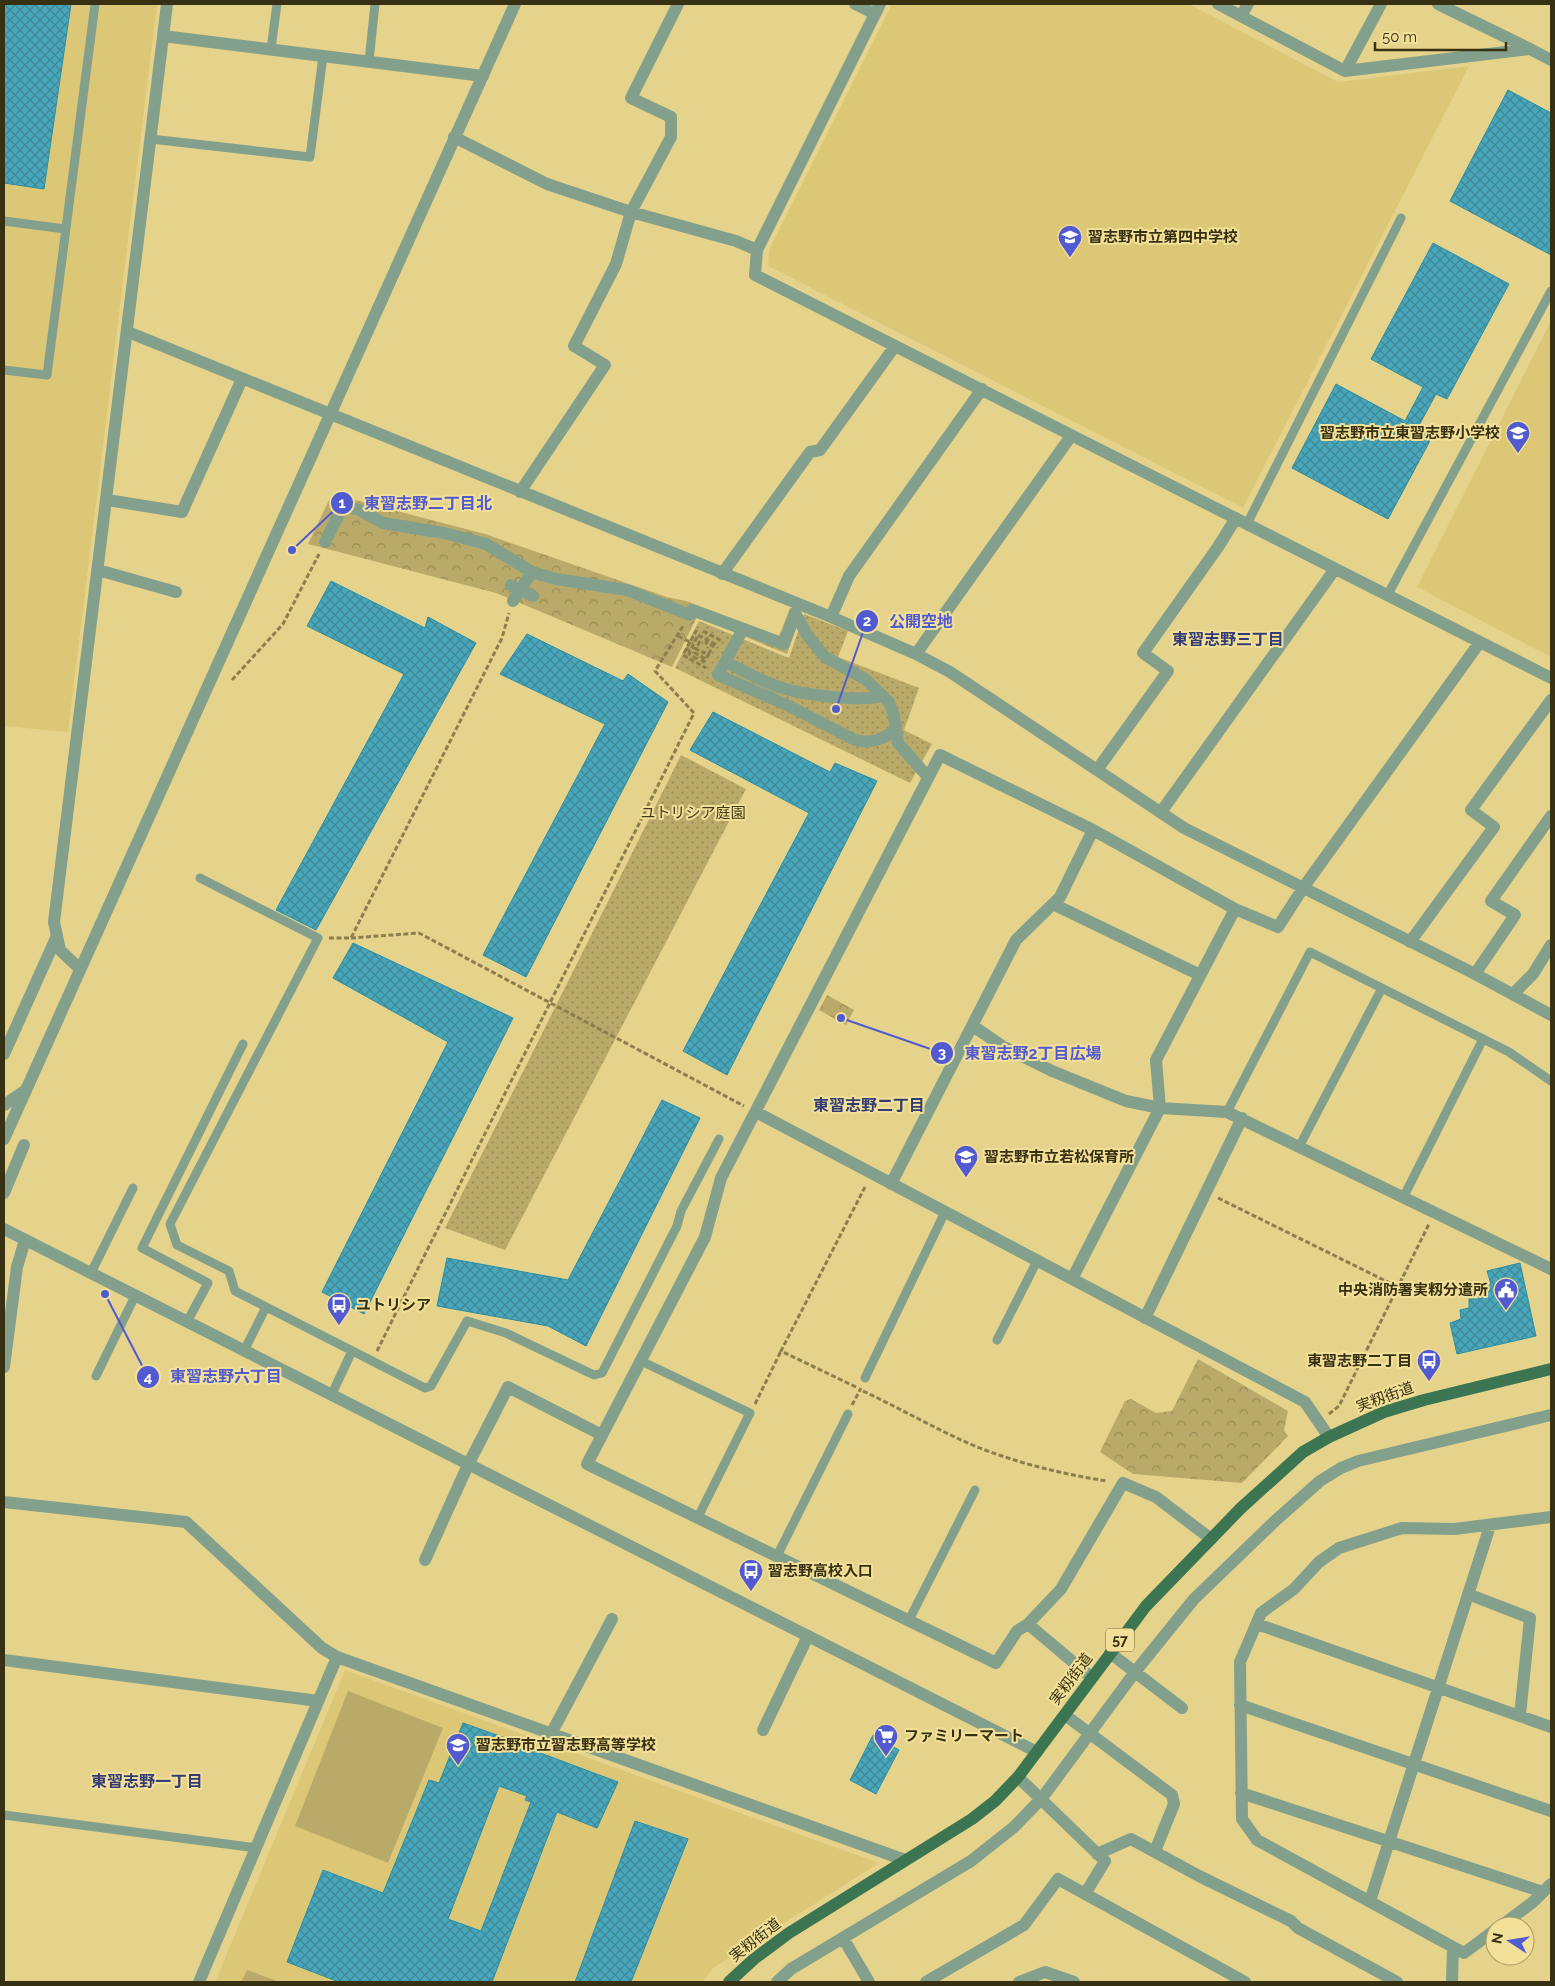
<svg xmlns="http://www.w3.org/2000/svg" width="1555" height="1986" font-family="Raleway,'Noto Sans JP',sans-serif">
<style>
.built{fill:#dcc777}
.grass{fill:#baaa69}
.park{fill:url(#park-crowns)}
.garden{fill:url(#garden-dots)}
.building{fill:url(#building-cross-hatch);stroke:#2b8ea3;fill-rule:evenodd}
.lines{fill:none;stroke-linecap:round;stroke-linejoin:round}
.path{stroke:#8c7f4d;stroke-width:3;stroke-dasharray:5 2.5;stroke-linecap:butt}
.service{stroke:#83a08c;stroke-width:9}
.pedestrian{stroke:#83a08c;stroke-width:12}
.minor{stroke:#83a08c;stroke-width:12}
.tertiary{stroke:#83a08c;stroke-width:12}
.primary{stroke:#3b7552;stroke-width:12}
.labels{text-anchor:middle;stroke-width:4;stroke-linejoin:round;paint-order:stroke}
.shield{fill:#f3e098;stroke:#6f653a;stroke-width:1}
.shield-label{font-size:14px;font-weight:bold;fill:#373012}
.poi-label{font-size:15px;font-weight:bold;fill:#373012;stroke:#f3e098;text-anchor:start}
.park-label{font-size:15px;fill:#413918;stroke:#f3e098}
.street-label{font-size:15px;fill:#373012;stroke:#f3e098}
.neighbourhood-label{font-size:16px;font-weight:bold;fill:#333b76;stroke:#f3e098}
.leader{fill:none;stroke:#515ad0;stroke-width:2}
.callout-dot{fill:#515ad0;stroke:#f3e098;stroke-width:2}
.mark-label{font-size:15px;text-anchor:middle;font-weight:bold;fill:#fff}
.callout-label{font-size:16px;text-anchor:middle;font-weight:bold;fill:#515ad0;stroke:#f3e098;stroke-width:4;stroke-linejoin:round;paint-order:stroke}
</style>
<defs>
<pattern id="park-crowns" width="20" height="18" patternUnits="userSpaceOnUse" patternTransform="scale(1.25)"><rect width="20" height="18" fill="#baaa69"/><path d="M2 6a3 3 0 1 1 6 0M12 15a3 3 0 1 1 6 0" fill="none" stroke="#988b55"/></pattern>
<pattern id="garden-dots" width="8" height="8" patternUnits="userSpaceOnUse" patternTransform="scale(1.25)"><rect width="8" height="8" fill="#baaa69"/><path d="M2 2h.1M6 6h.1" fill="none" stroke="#988b55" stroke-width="1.8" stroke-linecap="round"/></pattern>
<pattern id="building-cross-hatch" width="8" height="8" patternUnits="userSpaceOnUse" patternTransform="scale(1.25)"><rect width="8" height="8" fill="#49a7bc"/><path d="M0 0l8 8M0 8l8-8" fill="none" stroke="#3e8897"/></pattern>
</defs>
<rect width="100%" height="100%" fill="#e6d38b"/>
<path class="built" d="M4 4H157L68 732 4 726Z
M892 4H1189L1338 82 1469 66 1243 508 768 266 769 250Z
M1551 321V657L1417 587Z
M345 1670 879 1863 713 1968 703 1982H215Z"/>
<path class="grass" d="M348 1691 443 1728 388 1863 295 1826Z
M247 1970 280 1982H241Z"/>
<path class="park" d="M332 494 485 534 667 597 686 601 779 636 790 608 802 612 787 654 697 617 672 667 496 593 308 544Z
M827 995 854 1010 846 1025 819 1010Z
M1198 1359 1288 1411 1284 1430 1288 1436 1242 1483 1133 1474 1100 1452 1125 1401 1131 1399 1156 1413 1172 1411Z"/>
<path class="garden" d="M804 614 848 631 838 657 919 688 904 730 932 744 910 783 675 668 699 621 789 658Z
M681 755 746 789 505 1250 445 1228Z"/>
<path class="building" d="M4 4H71L44 189 4 183Z
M1508 90 1551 113V255L1450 201Z
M1433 243 1509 284 1447 399 1436 394 1417 429 1432 437 1388 519 1292 468 1336 384 1405 421 1423 387 1371 359Z
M331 581 425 628 428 617 476 643 316 930 276 910 404 674 307 626Z
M527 634 623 681 628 674 668 702 526 977 483 955 605 724 500 674Z
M713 712 830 772 835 763 877 781 727 1075 683 1051 809 813 690 750Z
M353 943 513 1018 364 1314 322 1292 448 1042 333 978Z
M662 1100 700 1118 586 1346 548 1326 437 1306 447 1258 568 1280Z
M1520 1263 1536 1336 1457 1354 1450 1323 1461 1319 1460 1310 1469 1308V1299H1479L1476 1288 1491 1284 1487 1271Z
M463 1723 528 1746 527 1748 618 1782 597 1828 557 1812 492 1982H339L287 1962 323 1870 383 1893 429 1780 439 1783ZM499 1786 527 1796 525 1800 531 1802 481 1931 448 1919Z
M873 1735 899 1750 876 1794 850 1780Z
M635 1821 688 1839 631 1982H575Z"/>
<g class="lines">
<path class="path" d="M703 631 722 641
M678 636 690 642 697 629
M707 640 706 643 713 646 708 655
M700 641 696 649 704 653 706 649
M690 642 683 655 706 668
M692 647 696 649 695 653 706 659 708 655 711 658
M686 649 690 651 698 635 717 645
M690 651 689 654 697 659
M701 660 708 663
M232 680 283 624 319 554
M329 938H351L502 638 509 613
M351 938 419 933 744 1106
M1218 1198 1398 1287
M377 1351 694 713 655 671 683 626
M856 1387 781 1351 866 1185
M863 1391C899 1408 934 1428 970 1444 1013 1462 1061 1474 1107 1481
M755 1404 781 1351
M852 1405 861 1388
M1329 1414 1339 1406 1429 1224"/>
<path class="service" d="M271 49 277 4
M369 61 375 4
M151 139 310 157 323 56
M4 221 65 229
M4 370 47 375 95 4
M1247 524 1401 218
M1387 596 1551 291
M200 878 318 938 170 1224 177 1245 229 1271 235 1291 425 1388 431 1386 467 1321 506 1333 594 1375 602 1373 677 1226 681 1211 719 1139
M1227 1112 1310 952 1509 1052 1551 1081
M1299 1147 1382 988
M1403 1198 1483 1039
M91 1273 133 1188
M187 1322 208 1283 142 1248 243 1044
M997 1340 1037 1261
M244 1351 266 1307
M641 1361 750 1413 698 1517
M96 1376 135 1296
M865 1378 945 1212
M331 1396 352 1351
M777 1556 848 1414
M909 1620 975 1490
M4 1815 257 1848"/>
<path class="pedestrian" d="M325 542 343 506 359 510 383 523 444 533 486 544 532 572 556 579 627 590 690 615 692 610 784 644 795 613 807 635 825 657 865 679 889 702 894 716 898 743 928 777
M511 585 533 596
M513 601 532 572
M743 629 718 675 787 705 855 740C870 744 886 739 896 728
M726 662C744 671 762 682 782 688 806 695 859 702 883 696
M4 1193 24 1145"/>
<path class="minor" d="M855 4 875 14
M880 4 757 250 755 275 1551 678
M1218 4 1345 71 1530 49 1551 60
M1438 4 1530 49
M1241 16 1248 4
M163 36 483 76
M1345 71 1381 4
M454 137 547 184 631 212 736 241 757 250
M128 332 831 617 916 654 950 672 1184 828 1475 974 1551 1015
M520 492 605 365 574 346 616 264 631 212 671 137V117L631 98 678 4
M107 500 182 512 242 379
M98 570 176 592
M722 574 810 452 820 450 895 346
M831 617 849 576 982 389
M916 654 1071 436
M1097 770 1168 671 1143 653 1218 547 1236 518
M1161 812 1335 569
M1093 830 1235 909
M1053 904 1200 975
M1410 942 1494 827 1471 810 1551 700
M80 969 60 950 54 922 167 4
M1475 974 1515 915 1491 901 1551 816
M1513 994 1533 974 1551 945
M973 1026 1002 1046 1052 1071 1126 1101 1160 1108 1227 1112 1551 1269
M4 1054 56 938
M4 1105 26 1090
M756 1112 1305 1402 1329 1437
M891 1184 1016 940 1060 897 1093 830 940 755 721 1178 705 1237 587 1464 996 1663 1017 1631 1028 1624 1092 1678
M1072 1279 1160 1108 1156 1060 1235 909 1278 927 1303 888 1480 642
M1145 1318 1242 1118
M4 1367 17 1267 25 1240
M4 1502 186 1522 322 1648 337 1657 905 1860
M425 1560 468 1465 508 1387 602 1435
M1468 1594 1530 1618 1520 1715
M1028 1624 1061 1589 1123 1483 1156 1497 1211 1539
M1257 1624 1551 1727
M1110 1653 1182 1708
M4 1660 318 1701
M1240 1705 1551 1811
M1065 1715 1172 1795 1174 1804 1155 1851
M763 1730 808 1636
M551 1734 612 1619
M1018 1777 1105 1861 1085 1894
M1241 1793 1543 1892
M1097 1854 1131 1839 1199 1876 1291 1921 1298 1928 1397 1982
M1370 1901 1490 1526
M1501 1926 1533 1902 1551 1884
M1495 1930 1464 1953 1257 1840 1242 1819 1240 1662 1261 1613 1294 1589 1319 1562 1339 1548 1402 1528 1454 1529 1551 1517
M843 1938 869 1982
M199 1982 337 1657
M777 1982 791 1969 971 1861 1014 1827 1042 1798 1135 1672 1194 1599 1275 1521 1320 1481 1341 1468 1358 1461 1551 1415
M926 1982 1024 1925 1058 1879 1245 1982
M1019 1982 1045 1972 1074 1982
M1452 1982 1453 1947"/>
<path class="tertiary" d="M4 1139 515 4
M4 1229 1037 1752"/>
<path class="primary" d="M729 1982 754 1959 789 1933 972 1819 995 1801 1018 1777 1146 1606 1241 1508 1303 1452 1329 1437 1384 1412 1424 1400 1551 1369"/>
</g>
<defs>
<symbol id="school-pin" viewBox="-11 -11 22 30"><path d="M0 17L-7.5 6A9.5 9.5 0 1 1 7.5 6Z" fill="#515ad0" stroke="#f3e098"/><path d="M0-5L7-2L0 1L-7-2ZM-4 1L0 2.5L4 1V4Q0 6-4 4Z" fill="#fff"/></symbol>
<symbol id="civic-pin" viewBox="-11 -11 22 30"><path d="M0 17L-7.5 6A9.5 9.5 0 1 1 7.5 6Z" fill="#515ad0" stroke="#f3e098"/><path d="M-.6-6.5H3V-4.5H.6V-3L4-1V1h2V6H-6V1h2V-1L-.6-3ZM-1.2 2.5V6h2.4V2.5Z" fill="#fff"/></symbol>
<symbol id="bus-pin" viewBox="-11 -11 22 30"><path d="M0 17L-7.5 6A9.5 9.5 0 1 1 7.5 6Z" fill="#515ad0" stroke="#f3e098"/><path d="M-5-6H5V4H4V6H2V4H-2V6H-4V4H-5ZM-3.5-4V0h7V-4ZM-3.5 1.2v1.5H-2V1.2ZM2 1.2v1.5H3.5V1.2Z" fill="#fff"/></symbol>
<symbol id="supermarket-pin" viewBox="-11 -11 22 30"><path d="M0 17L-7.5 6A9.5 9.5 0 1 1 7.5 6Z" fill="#515ad0" stroke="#f3e098"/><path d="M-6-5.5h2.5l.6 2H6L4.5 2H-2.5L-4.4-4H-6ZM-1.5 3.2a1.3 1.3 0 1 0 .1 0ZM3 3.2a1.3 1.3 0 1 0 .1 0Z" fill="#fff"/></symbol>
</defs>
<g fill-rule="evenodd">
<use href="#school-pin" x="1056" y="223" width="28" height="38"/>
<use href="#school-pin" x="1504" y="419" width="28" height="38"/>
<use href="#school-pin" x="952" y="1143" width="28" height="38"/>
<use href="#civic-pin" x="1492" y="1276" width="28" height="38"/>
<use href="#bus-pin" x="325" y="1291" width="28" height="38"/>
<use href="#bus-pin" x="1415" y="1347" width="28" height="38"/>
<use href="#bus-pin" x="737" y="1557" width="28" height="38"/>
<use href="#supermarket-pin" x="872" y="1722" width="28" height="38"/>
<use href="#school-pin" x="444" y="1731" width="28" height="38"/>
</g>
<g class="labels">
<rect class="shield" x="1106" y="1628.5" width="28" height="23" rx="4"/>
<g class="shield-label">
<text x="1120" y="1645">57</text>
</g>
<g class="poi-label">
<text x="1088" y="242">習志野市立第四中学校</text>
<text x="1500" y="438" text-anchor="end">習志野市立東習志野小学校</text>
<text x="984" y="1162">習志野市立若松保育所</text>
<text x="1488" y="1295" text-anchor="end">中央消防署実籾分遣所</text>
<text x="356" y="1310">ユトリシア</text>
<text x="1412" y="1366" text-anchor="end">東習志野二丁目</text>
<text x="768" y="1576">習志野高校入口</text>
<text x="904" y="1741">ファミリーマート</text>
<text x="476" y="1750">習志野市立習志野高等学校</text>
</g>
<g class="park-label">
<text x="693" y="818">ユトリシア庭園</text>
</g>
<g class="street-label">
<text transform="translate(1385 1397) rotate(-20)" y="5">実籾街道</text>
<text transform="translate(1071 1679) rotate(-53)" y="5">実籾街道</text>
<text transform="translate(755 1940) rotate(-38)" y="5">実籾街道</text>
</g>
<g class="neighbourhood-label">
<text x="1228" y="645">東習志野三丁目</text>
<text x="869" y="1111">東習志野二丁目</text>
<text x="147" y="1787">東習志野一丁目</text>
</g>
</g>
<path class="leader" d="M292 550L342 503M836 709L867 621M841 1018L942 1053M105 1294L148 1377"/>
<g class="callout-dot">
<circle cx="292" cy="550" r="5"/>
<circle cx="836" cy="709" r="5"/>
<circle cx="841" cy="1018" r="5"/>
<circle cx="105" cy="1294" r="5"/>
<circle cx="342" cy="503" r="12"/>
<circle cx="867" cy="621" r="12"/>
<circle cx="942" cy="1053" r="12"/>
<circle cx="148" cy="1377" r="12"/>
</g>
<g class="mark-label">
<text x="342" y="508">1</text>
<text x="867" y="626">2</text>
<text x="942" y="1058">3</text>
<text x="148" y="1382">4</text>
</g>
<g class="callout-label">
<text x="428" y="509">東習志野二丁目北</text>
<text x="921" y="627">公開空地</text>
<text x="1033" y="1059">東習志野2丁目広場</text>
<text x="226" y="1382">東習志野六丁目</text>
</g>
<rect width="1555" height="1986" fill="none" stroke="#373012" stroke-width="10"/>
<g transform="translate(1510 1941) rotate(282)"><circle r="24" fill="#f3e098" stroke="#a89a62"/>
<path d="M0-4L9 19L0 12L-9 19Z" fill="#515ad0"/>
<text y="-8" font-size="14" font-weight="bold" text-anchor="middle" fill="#373012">N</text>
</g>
<path d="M1375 42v8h131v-8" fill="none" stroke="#373012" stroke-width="2.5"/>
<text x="1382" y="42" font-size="15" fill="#373012" stroke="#f3e098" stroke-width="4" paint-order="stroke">50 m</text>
</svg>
